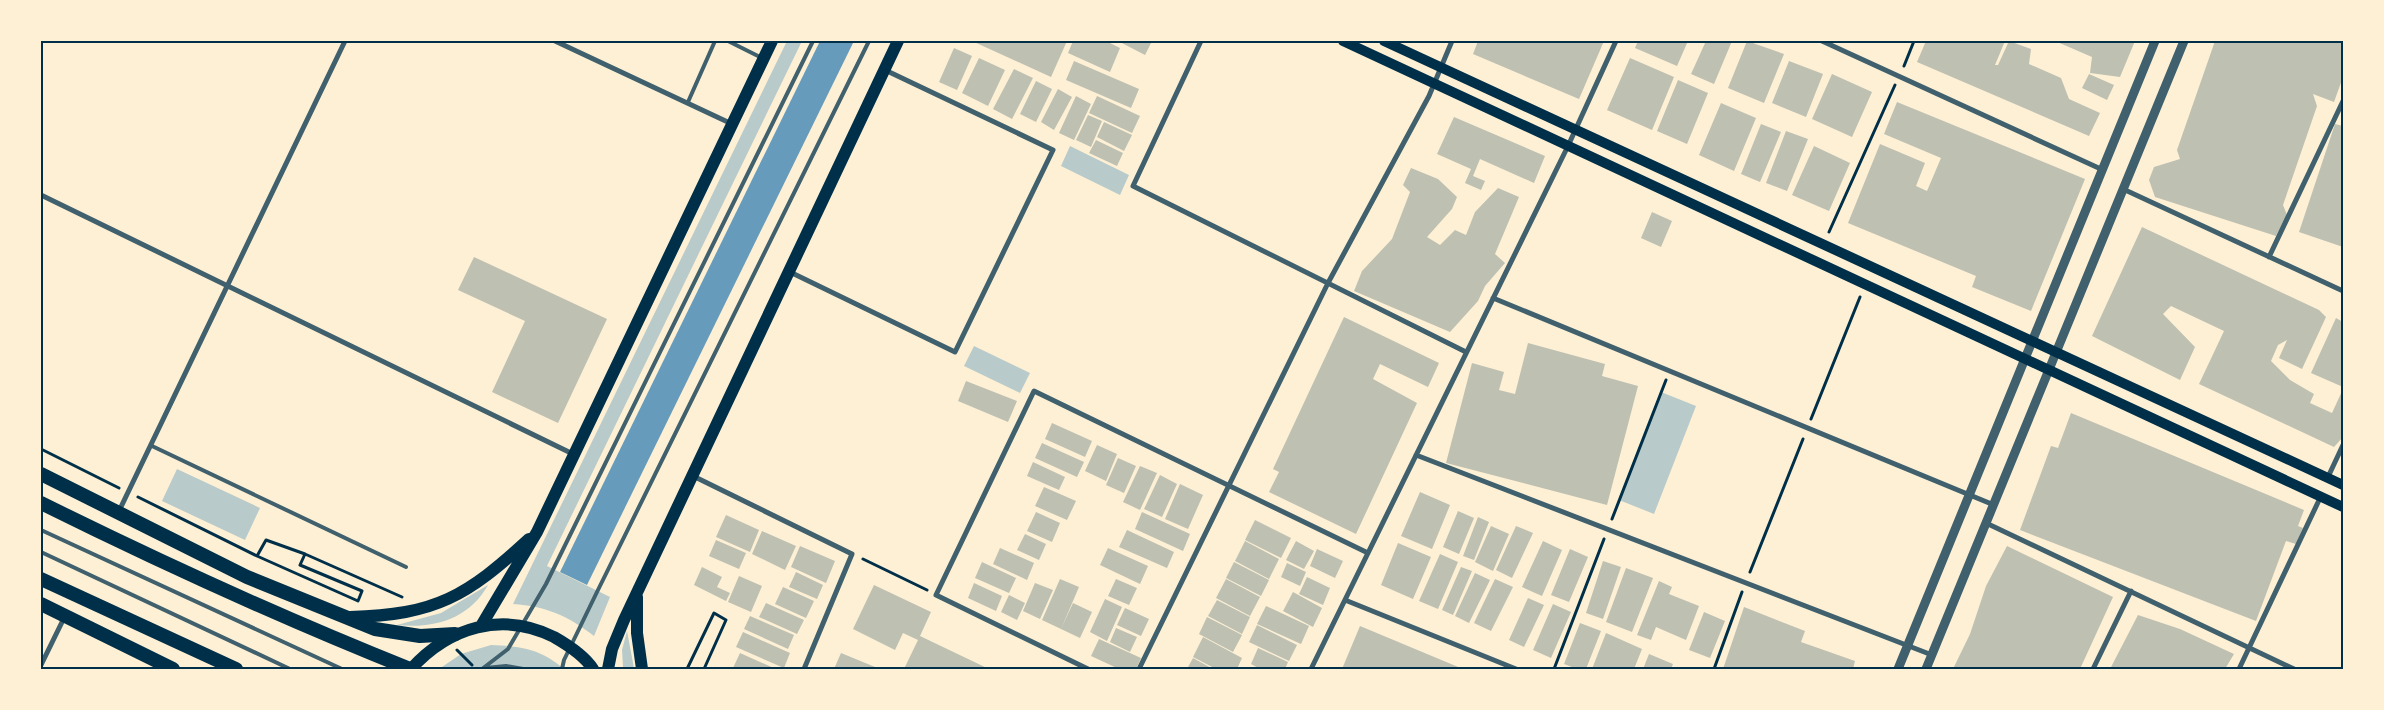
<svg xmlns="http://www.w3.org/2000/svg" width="2384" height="710" font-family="'DejaVu Sans',sans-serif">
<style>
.green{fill:#b9caca}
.water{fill:#669bbc}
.building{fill:#bec0b2}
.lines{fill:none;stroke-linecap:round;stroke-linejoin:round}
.path{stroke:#003049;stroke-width:3}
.service{stroke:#3f606c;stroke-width:4}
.minor{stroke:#3f606c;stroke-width:5}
.tertiary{stroke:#3f606c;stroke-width:9}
.secondary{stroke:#003049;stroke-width:10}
.primary{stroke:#003049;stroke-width:12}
.trunk{stroke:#003049;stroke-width:14}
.neatline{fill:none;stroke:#003049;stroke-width:2}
</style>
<rect width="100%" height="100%" fill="#fdf0d5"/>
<path class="green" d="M787 41H802L547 566 610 597 594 636C568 616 546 606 513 604Z
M1070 146 1129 175 1120 195 1061 166Z
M974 346 1030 373 1020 393 964 366Z
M1661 392 1696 406 1654 514 1619 500Z
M177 469 260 508 245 540 162 501Z
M488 585C469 619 434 629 397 625L441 613Z
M627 631 633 663 634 669 623 667 622 650Z
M491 645C521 646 541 649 564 669H439L461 654Z"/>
<path class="water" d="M820 41H854L587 585 560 572Z"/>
<path class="building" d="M972 41H1067L1051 77Z
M1073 41H1106L1120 48 1110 72 1068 53Z
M1118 41H1152L1145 55Z
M1478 41H1604L1579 99 1473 54Z
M1638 41H1688L1677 66 1635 48Z
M1706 41H1732L1714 84 1691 74Z
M1747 41 1784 54 1764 103 1728 88Z
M1926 41H2005L1995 65H1998L2009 41 2031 49 2029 64 2061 78 2069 99 2100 113 2089 136 1917 62Z
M2055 41H2135L2120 77 2090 73 2092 57Z
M2215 41 2343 42V77L2334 102 2313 94 2317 106 2283 205 2287 215 2276 236 2155 197 2149 180 2154 167 2180 159 2177 150Z
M954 48 972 56 957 90 939 82Z
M979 58 1005 70 988 106 962 93Z
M1630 58 1674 77 1652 130 1607 110Z
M1074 61 1139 89 1131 108 1066 80Z
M1789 61 1823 74 1806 117 1772 103Z
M1014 69 1033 78 1012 119 993 109Z
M1832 74 1872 92 1852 137 1812 119Z
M2089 74 2114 85 2107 100 2082 88Z
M1678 80 1708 93 1687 144 1657 131Z
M1036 81 1052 89 1036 122 1020 114Z
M1058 89 1072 97 1054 130 1041 122Z
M1076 96 1091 104 1074 140 1059 133Z
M1097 96 1140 116 1132 133 1089 113Z
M1897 102 2085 179 2031 311 1972 287 1976 276 1848 223 1880 144 1925 163 1916 186 1927 191 1941 158 1884 134Z
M1721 103 1756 118 1734 171 1699 155Z
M1088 115 1102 121 1091 147 1076 140Z
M1454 117 1545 156 1534 183 1480 159 1473 176 1485 181 1481 190 1465 183 1471 169 1437 154Z
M1104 122 1132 135 1124 151 1097 137Z
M1761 124 1781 132 1760 182 1741 174Z
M2335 124 2343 126V247L2299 232Z
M1786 131 1808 139 1787 191 1766 183Z
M1096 140 1123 153 1117 166 1089 153Z
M1814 146 1850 163 1829 211 1792 195Z
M1411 168 1438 179 1457 197 1452 209 1427 237 1440 245 1455 230 1466 235 1475 212 1498 188 1519 197 1495 254 1505 263 1485 286 1478 301 1450 332 1354 291 1362 271 1392 239 1410 192 1403 185Z
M1652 212 1672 221 1661 247 1641 238Z
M2142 227 2319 310 2326 317 2302 369 2279 358 2287 340 2278 345 2271 361 2290 380 2314 394 2310 403 2332 413 2343 389V437L2334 447 2199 384 2224 331 2171 306 2163 314 2195 347 2180 380 2092 336Z
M474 257 607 319 558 423 492 392 525 321 458 290Z
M1344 317 1439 363 1428 387 1380 364 1373 379 1417 403 1356 534 1269 492 1279 472 1273 469Z
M2336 318 2343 322V387L2311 373Z
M1528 343 1605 364 1602 376 1638 386 1607 505 1446 463 1472 363 1504 372 1499 390 1515 394Z
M966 381 1017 401 1008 422 958 401Z
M2071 413 2304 510 2298 526 2303 528 2296 544 2286 541 2256 621 2020 530 2051 446 2058 448Z
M1052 423 1092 441 1085 457 1045 439Z
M1042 443 1084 462 1077 477 1035 458Z
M1097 445 1117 454 1106 481 1085 471Z
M1118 458 1136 466 1124 493 1106 485Z
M1033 462 1065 477 1059 490 1027 476Z
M1140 466 1157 473 1140 510 1123 502Z
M1160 475 1177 484 1162 517 1144 509Z
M1180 484 1203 495 1188 529 1165 519Z
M1044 487 1076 501 1067 520 1035 506Z
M1420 492 1450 505 1432 549 1401 536Z
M1458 511 1474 518 1459 554 1443 547Z
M1036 512 1060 523 1052 542 1027 531Z
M1142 512 1190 534 1183 551 1135 529Z
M726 515 759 530 750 552 716 537Z
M1478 517 1489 522 1474 560 1463 556Z
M1255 520 1291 538 1281 558 1245 540Z
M1491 526 1509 534 1493 571 1475 562Z
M1516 526 1533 533 1512 578 1496 570Z
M1127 530 1174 552 1167 568 1119 547Z
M762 531 796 546 785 570 752 554Z
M1025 534 1046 544 1039 560 1017 550Z
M716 540 746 553 739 569 709 556Z
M1245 541 1279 559 1269 579 1235 561Z
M1296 541 1314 551 1304 569 1286 560Z
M1543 541 1562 550 1542 596 1522 587Z
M1398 543 1431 557 1413 599 1381 585Z
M800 546 835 561 826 583 791 567Z
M2007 546 2113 597 2080 669H1953L1970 634 1986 586Z
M1000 548 1034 563 1027 580 993 564Z
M1108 548 1148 566 1140 584 1100 565Z
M1317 549 1343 561 1335 578 1310 566Z
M1570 549 1588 557 1569 602 1551 595Z
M1440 554 1458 562 1438 609 1419 601Z
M1603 561 1621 567 1603 619 1586 613Z
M982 562 1016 578 1009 593 975 578Z
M1234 562 1269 580 1261 596 1226 578Z
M1287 563 1306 572 1300 586 1281 577Z
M702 567 722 577 717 587 730 593 726 601 694 585Z
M1461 567 1472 571 1453 615 1442 610Z
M1626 568 1653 578 1632 632 1606 622Z
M796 572 823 585 817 599 789 587Z
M1475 573 1490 580 1469 623 1455 616Z
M739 576 762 586 751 612 728 602Z
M1307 577 1330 588 1323 605 1299 594Z
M1060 579 1079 587 1061 629 1042 620Z
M1116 579 1137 588 1129 605 1108 596Z
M1226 579 1260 597 1250 616 1216 598Z
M1495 579 1513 587 1491 631 1474 623Z
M1659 581 1672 587 1669 594 1699 606 1686 640 1656 627 1651 640 1637 635Z
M974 583 1002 596 996 611 968 598Z
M1035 583 1053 590 1040 619 1023 611Z
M874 585 931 612 920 636 989 669H904L918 640 903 633 895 650 853 629Z
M783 587 814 601 806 618 775 604Z
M1293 592 1322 608 1313 627 1283 611Z
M1009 595 1025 603 1017 620 1001 612Z
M1528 598 1544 605 1524 647 1509 640Z
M1105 599 1122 607 1107 641 1090 632Z
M1217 600 1250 617 1242 634 1208 616Z
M766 603 804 620 797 634 759 617Z
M1073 603 1092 612 1080 638 1061 629Z
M1553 604 1571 612 1551 658 1533 650Z
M1266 606 1309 626 1301 644 1257 624Z
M1744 607 1805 631 1801 642 1855 661 1853 669H1723Z
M1125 608 1149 619 1141 636 1117 625Z
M1704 612 1725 621 1710 658 1689 650Z
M2138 615 2180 629 2234 654 2225 669H2110Z
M750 616 794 635 788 649 744 629Z
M1207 617 1242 635 1233 652 1199 634Z
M1580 623 1601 631 1586 669H1577L1564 664Z
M1257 625 1297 645 1289 661 1249 642Z
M1360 626 1463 669H1342Z
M1116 628 1137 637 1130 652 1110 642Z
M743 632 790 653 784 668 736 647Z
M1606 633 1642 649 1634 669H1592Z
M1203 637 1242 658 1237 669H1216L1193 657Z
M1099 639 1141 658 1136 669H1119L1091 656Z
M1258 648 1288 662 1285 669H1260L1251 664Z
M740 653 776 669 733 668Z
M841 653 880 669H834Z
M1649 654 1673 664 1671 669H1643Z
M1193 658 1213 669H1187Z"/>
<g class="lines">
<path class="path" d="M1904 66 1914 41
M1829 232 1895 85
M1811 419 1860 297
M41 449 119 488
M138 497 257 556 358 601 362 591 300 565 305 554 402 597
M1612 519 1666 380
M257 556 266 540 305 554
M863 559 927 590
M1750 572 1803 439
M457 650 472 665
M687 669 714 613 726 620 704 669
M1554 669 1604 539
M1714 669 1742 592"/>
<path class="service" d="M728 41 762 58
M688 102 715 41
M152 446 406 567
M41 530 342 669
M41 552 290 669
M486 668 506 666 523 669
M482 669 508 649 546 584 813 41
M562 669 564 660 596 594 869 41"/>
<path class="minor" d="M555 41 732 124
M1201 41 1133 186 1466 352
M1822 41 2103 170
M2123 189 2343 291
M41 195 573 454
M2269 257 2343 101
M790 272 955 352 1053 150 885 70
M1493 298 1994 505
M1416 455 1932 655
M693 476 852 554 804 669
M2328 477 2343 445
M119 511 345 41
M1986 523 2294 669
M1345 600 1516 669
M41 665 65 616
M1088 669 936 595 1034 391 1368 553
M1139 669 1328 283 1429 96 1452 41
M1311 669 1568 146 1616 41
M2093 669 2131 591
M2239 669 2321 496"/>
<path class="tertiary" d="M1898 669 2155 41
M1926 669 2184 41"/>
<path class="secondary" d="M1343 41 2343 507
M1384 41 2343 485"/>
<path class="primary" d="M637 597V633L642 669
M350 617C436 615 467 596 529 539
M481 626 537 532 772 41
M411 669C449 627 502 611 554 637 568 645 584 655 593 669
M608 669 612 649 624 620 898 41"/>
<path class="trunk" d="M41 474 247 577 375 629 420 636 455 634
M41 503C162 563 285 619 410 669
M41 579 236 669
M41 604 173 669"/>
</g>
<rect width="2384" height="710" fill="none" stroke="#fdf0d5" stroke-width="85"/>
<rect x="42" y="42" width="2300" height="626" class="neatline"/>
</svg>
